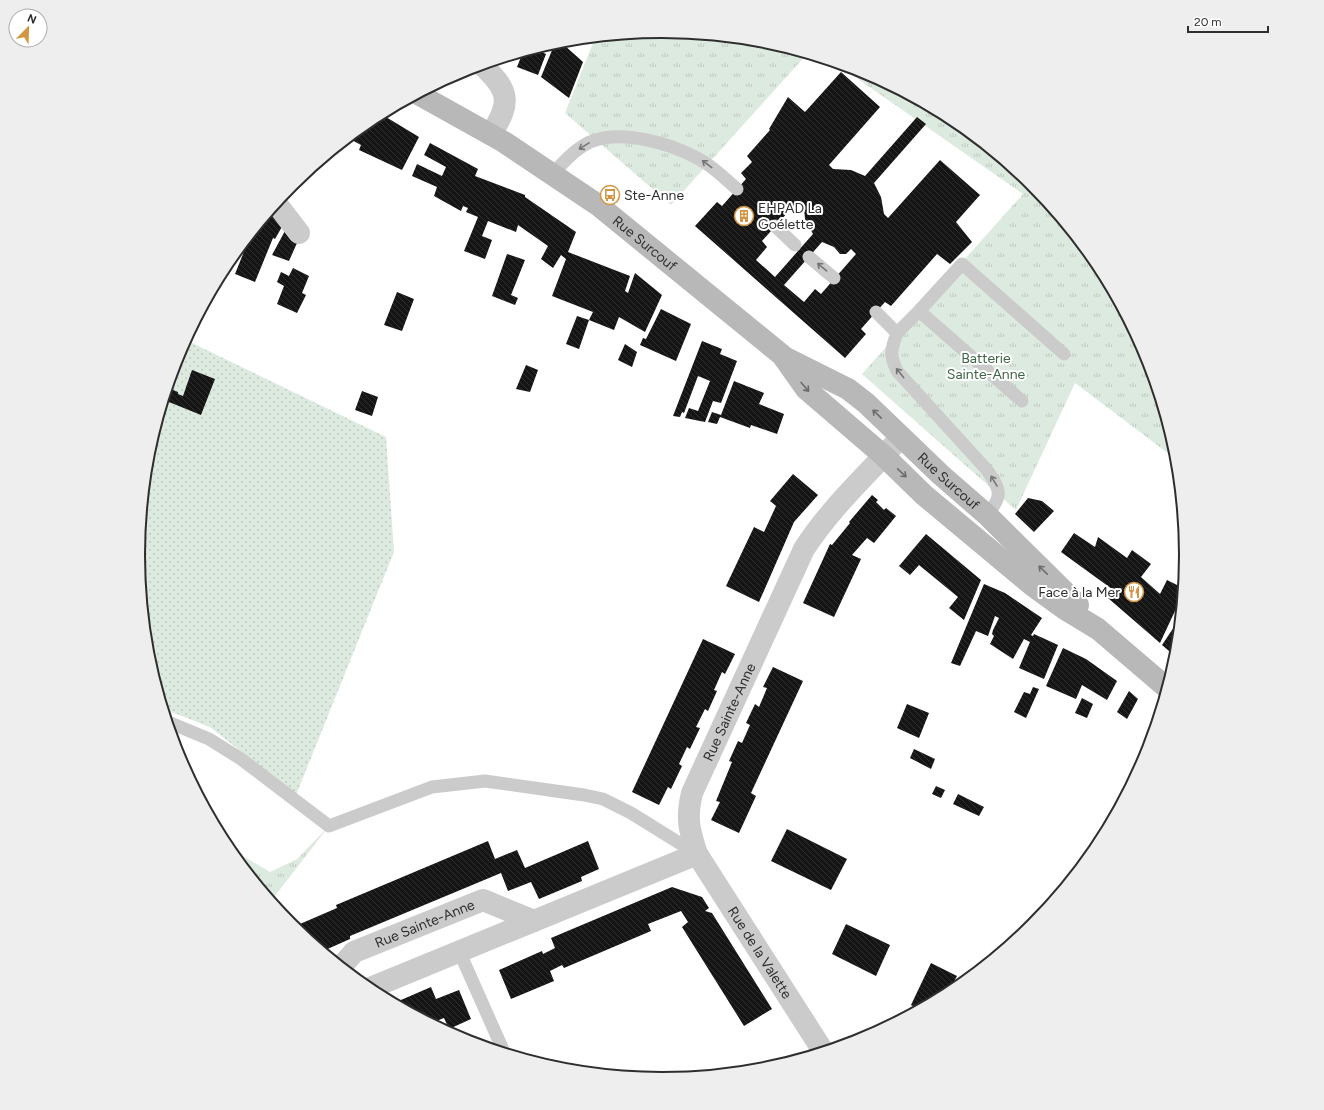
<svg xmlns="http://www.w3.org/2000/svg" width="1324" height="1110" font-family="Figtree,sans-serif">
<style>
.park{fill:url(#park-tufts)}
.garden{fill:url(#garden-dots)}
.building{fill:url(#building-back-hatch);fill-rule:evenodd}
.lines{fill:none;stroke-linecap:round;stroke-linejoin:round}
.lane{stroke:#cbcbcb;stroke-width:13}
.street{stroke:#cbcbcb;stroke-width:22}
.secondary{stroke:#b8b8b8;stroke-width:22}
.oneway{stroke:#757575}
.oneway2{stroke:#6c6c6c}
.labels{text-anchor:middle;stroke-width:4;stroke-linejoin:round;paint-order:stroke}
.poi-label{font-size:14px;fill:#2e2e2e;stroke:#fff;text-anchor:start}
.street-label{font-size:14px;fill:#2e2e2e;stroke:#fff}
.park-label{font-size:14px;fill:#406547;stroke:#fff}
.rim{fill:none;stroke:#2e2e2e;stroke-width:2}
</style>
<defs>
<pattern id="park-tufts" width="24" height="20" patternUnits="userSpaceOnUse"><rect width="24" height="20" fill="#ddeadf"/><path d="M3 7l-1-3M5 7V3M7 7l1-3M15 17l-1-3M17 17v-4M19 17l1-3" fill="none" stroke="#bec9c0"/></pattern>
<pattern id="garden-dots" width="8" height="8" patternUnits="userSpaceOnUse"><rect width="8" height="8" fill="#ddeadf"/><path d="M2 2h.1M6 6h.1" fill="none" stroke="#bec9c0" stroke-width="1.8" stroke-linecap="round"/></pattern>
<pattern id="building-back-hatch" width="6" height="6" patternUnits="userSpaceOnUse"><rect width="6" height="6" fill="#151515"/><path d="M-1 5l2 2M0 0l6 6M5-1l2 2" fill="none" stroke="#2f2f2f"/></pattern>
</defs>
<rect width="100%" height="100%" fill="#fff"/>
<path class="park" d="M662 31 764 41 807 54 671 205 565 113 595 38Z
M835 63 863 71 953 119 1033 185 1098 264 1146 355 1177 460 1075 383 1016 510 862 374 1023 194Z
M329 826 271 901 226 846 270 872 297 859Z"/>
<path class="garden" d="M186 340 386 437 394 552 296 795 210 727 164 709 148 657 138 555 148 453 178 354Z"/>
<path class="building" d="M566 40 564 45 583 62 569 98 541 77 555 43Z
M534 49 546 54 538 75 517 67 523 52Z
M841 72 880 107 829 165 833 169 851 170 865 176 917 117 926 124 874 183 881 197 884 214 888 218 940 160 980 195 956 222 972 242 950 264 937 254 891 306 885 302 876 312 861 329 866 334 845 358 695 226 717 202 722 206 746 179 741 173 752 162 747 156 770 130 769 129 788 97 805 112ZM797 202 804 208 805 219 813 234 775 277 756 260 767 247 762 241ZM822 242 834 247 840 254H846L851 249 856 254 821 294 815 289 804 302 784 285Z
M381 114 419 137 402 170 359 150 361 145 348 138 371 119Z
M430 143 478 169 475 176 525 195V197L576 232 568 252 630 276 625 291 628 293 635 273 662 295 645 332 619 317 614 330 589 320 593 312 552 296 566 259 561 255 553 268 541 259 548 246 518 225 516 232 488 221 482 236 492 240 485 259 464 251 478 217 466 212 468 208 463 206 461 211 434 196 437 187 412 176 417 164 442 176 446 167 424 155Z
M270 210 283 225 275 239 273 238 255 282 235 274 251 234Z
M286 229 297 243 289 261 272 255Z
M507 254 525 260 511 295 518 298 515 305 492 296Z
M293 268 309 276 302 293 306 295 297 313 277 304 284 286 277 282 281 272 289 276Z
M397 292 414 299 402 331 384 325Z
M661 309 691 324 676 361 640 345 643 338 646 339Z
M577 316 589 320 579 349 566 344Z
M702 341 722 349 720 354 737 361 721 403 713 401 705 422 685 418 689 408 698 411 710 381 698 376 684 413 682 412 680 417 673 416Z
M625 344 637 352 632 367 618 360Z
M526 365 538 370 530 392 516 389Z
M192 370 215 379 201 415 164 400 168 388 178 392V394L183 396Z
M734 381 764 393 759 404 784 414 777 434 751 425 750 428 720 417 717 424 708 422 712 412 721 415Z
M362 391 378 397 372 416 355 410Z
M793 474 818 495 794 522 759 602 726 586 754 527 764 532 776 506 770 501Z
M872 495 878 500 876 502 884 510 886 508 896 516 874 543 867 538 852 555 861 559 834 617 803 603 830 544 832 545 850 523 849 522Z
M1028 498 1042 501 1054 511 1034 532 1015 514Z
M1074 533 1095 547 1098 537 1127 558 1132 550 1151 564 1141 577 1160 594 1167 580 1183 588 1182 596 1160 643 1108 598 1112 589 1061 552Z
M926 534 981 580 964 620 949 608 958 597 919 565 910 575 899 566Z
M984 584 1005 593 1042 618 1031 635 1033 636 1034 634 1058 645 1044 679 1019 668 1030 642 1024 639 1013 659 990 644 994 636 992 634 993 630 999 618 995 616 988 636 976 631 960 666 951 663Z
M1180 618 1178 639 1176 657 1162 645Z
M703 639 735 654 725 674 722 672 714 690 717 691 708 711 705 709 696 727 700 728 690 749 687 747 679 764 682 766 671 789 668 787 659 805 632 792Z
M1063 648 1086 659 1117 681 1107 700 1082 685 1076 699 1046 686Z
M773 667 803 681 751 793 756 796 739 833 711 820 720 802 716 801 732 762 729 761 738 741 742 743 750 725 746 723 755 704 759 707 767 688 763 687Z
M1033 687 1039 689 1026 718 1014 712 1024 692 1030 694Z
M1129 691 1138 699 1127 719 1117 712Z
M1082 698 1093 704 1087 718 1075 713Z
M907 704 929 713 919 738 897 728Z
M914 749 935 759 931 769 910 758Z
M936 786 945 790 941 798 932 794Z
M958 794 984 807 979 816 953 804Z
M787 829 847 859 831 890 771 861Z
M488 841 495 859 517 850 525 868 588 841 599 869 581 877 582 881 539 899 531 882 508 891 501 873 350 936V939L323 951 293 927 337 908 336 905Z
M672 887 702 897 709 908 705 911 712 913 772 1009 744 1026 682 927 688 922 681 911 648 924 651 931 564 968 562 965 550 971 554 981 511 999 499 970 542 951 543 954 555 948 551 938Z
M846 924 890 945 876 976 832 954Z
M931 963 957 976 952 985 957 988 919 1009 911 1005Z
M431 987 436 999 459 990 471 1019 449 1029 444 1018 431 1023 394 1003Z"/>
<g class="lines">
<path class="lane" d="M553 174C563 162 575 149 590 142 621 129 670 143 699 159 713 166 725 179 737 189
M775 226 795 245
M809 257 834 278
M919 311 962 264 1064 354
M876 312 897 333C891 350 889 354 897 371L987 470C1001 490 1003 496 987 515
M897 333 919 311 1022 401
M168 722 209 739 241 759 329 826 432 787 485 781 584 795 603 799 631 813 697 854
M459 951 504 1052"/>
<g class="street">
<path d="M482 65C509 90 512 102 491 134"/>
<path d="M276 203 299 233"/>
<path id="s1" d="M697 854 823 1051"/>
<path id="s2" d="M341 967 354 952 483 900 534 921"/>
<path id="s3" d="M368 989 697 854C689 830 686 818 692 793L804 549C831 507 868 474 901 437"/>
</g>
<g class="secondary">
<path id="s4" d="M418 94 504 142 598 205 782 355 806 389 884 456 924 495 1032 585 1065 609 1098 629 1167 688"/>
<path id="s5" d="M784 357 848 389 866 403 941 475 987 515 1078 605"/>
</g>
</g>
<defs><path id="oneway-shaft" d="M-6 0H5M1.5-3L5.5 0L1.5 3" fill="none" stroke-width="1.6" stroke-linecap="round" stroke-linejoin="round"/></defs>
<g class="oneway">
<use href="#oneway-shaft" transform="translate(584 146) rotate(148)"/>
<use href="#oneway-shaft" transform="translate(707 164) rotate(-143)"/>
<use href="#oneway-shaft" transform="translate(822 267) rotate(-140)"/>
<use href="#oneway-shaft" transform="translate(900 373) rotate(-129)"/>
<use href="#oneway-shaft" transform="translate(994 481) rotate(-121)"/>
</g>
<g class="oneway2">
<use href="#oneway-shaft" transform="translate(805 387) rotate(49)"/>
<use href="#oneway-shaft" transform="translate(877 414) rotate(-136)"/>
<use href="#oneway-shaft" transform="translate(902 473) rotate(44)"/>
<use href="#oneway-shaft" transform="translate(1043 570) rotate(-136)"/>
</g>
<defs>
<symbol id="bus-ring" viewBox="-11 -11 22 22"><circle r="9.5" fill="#fff" stroke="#d29643" stroke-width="1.5"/><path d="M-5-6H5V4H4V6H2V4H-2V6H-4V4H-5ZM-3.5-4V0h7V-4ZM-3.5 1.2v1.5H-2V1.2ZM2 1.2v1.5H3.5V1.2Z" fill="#d29643"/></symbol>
<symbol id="building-ring" viewBox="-11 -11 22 22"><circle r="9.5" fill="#fff" stroke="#d29643" stroke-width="1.5"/><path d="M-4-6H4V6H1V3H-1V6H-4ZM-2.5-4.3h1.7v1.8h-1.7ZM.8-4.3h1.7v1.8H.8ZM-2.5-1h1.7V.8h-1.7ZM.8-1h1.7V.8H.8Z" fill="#d29643"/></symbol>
<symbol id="restaurant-ring" viewBox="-11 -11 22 22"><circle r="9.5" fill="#fff" stroke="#d29643" stroke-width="1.5"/><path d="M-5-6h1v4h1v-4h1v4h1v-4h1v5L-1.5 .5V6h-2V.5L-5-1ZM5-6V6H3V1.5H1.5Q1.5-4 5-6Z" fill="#d29643"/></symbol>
</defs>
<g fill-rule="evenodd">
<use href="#bus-ring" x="599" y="184" width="22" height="22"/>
<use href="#building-ring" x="733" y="205" width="22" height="22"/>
<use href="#restaurant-ring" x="1123" y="581" width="22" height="22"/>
</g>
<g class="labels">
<g class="poi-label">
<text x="624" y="200">Ste-Anne</text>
<text x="758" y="213">EHPAD La<tspan x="758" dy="16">Goélette</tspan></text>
<text x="1120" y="597" text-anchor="end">Face à la Mer</text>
</g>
<g class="street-label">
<text dy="5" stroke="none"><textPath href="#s4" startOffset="272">Rue Surcouf</textPath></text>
<text dy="5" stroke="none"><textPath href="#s5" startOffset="208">Rue Surcouf</textPath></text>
<text dy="5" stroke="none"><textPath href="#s3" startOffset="507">Rue Sainte-Anne</textPath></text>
<text dy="5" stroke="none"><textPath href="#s2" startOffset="96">Rue Sainte-Anne</textPath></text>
<text dy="5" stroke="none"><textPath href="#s1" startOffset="117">Rue de la Valette</textPath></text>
</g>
<g class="park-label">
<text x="986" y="363">Batterie<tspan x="986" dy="16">Sainte-Anne</tspan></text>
</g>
</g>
<path d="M0 0H1324V1110H0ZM145 555a517 517 0 1 1 1034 0a517 517 0 1 1-1034 0Z" fill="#eee" fill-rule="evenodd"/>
<path class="rim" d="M145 555a517 517 0 1 1 1034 0a517 517 0 1 1-1034 0Z"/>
<g transform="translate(28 28) rotate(23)"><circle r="19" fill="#ffffff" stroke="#ababab"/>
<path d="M0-3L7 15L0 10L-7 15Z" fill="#d29643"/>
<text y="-6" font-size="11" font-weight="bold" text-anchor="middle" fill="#2e2e2e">N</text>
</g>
<path d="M1188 26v6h80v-6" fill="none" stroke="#2e2e2e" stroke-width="2"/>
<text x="1194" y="26" font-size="12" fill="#2e2e2e" stroke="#ffffff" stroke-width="3" paint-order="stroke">20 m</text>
</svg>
